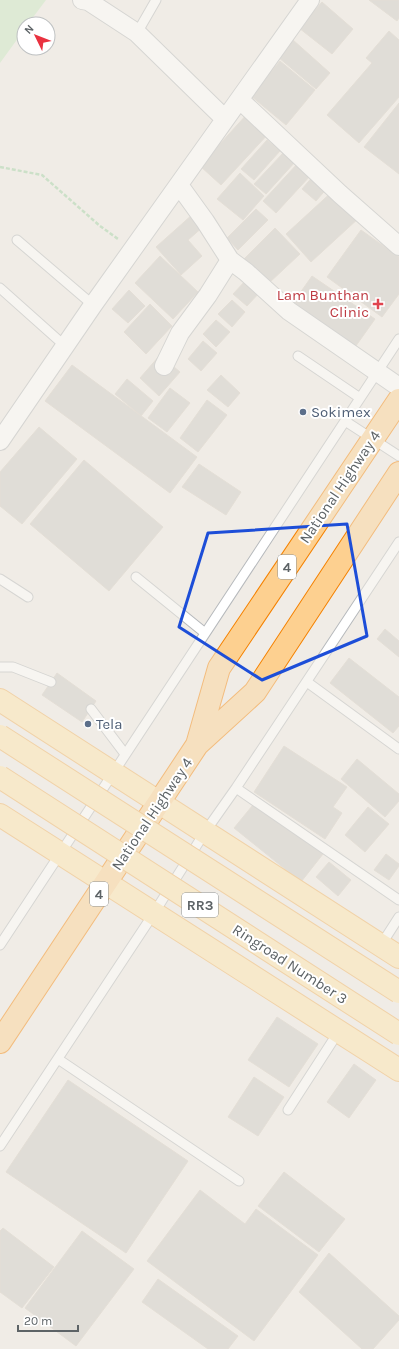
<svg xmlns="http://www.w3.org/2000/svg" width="399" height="1349" font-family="Karla,sans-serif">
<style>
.green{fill:#c8e7c2}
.building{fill:#ccc9c5;stroke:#d4cdc4}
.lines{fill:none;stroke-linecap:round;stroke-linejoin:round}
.lane-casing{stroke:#b6b9bc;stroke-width:11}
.street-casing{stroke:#b6b9bc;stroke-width:20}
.primary-casing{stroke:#f1b15d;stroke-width:24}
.highway-casing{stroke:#f58200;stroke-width:24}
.path{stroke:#9fd0a5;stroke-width:2.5;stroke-dasharray:4 2;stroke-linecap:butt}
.lane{stroke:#fff;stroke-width:9}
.street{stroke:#fff;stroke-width:18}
.primary{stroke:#ffe4ab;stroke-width:22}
.highway{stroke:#fdd090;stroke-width:22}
.primary-bridge-casing{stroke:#f1b15d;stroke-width:24;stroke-linecap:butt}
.primary-bridge{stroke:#ffe4ab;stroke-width:22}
.marked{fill:none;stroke:#1d4ed8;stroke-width:3;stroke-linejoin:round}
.health-dot{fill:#e0444e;stroke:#fff;stroke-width:1.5}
.service-dot{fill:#5c6f8a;stroke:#fff;stroke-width:1.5}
.labels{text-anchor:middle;stroke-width:4;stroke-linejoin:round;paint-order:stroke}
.shield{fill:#fff;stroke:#8e9294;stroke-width:1}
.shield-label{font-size:14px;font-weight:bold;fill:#5d6366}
.health-label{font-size:15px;fill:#be3a42;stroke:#fff;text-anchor:end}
.service-label{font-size:15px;fill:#4e5e75;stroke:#fff;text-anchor:start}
.street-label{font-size:15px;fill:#5d6366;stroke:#fff}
</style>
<rect width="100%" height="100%" fill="#f0ece6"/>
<path class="green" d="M0 0H46L28 24H24V30L0 63Z"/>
<path class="building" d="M369 0H399V18L397 21Z
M322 2 353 29 332 54 299 28Z
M389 31 399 40V97L359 143 327 115 372 63 366 58Z
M293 40 330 73 316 89 278 57Z
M280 61 315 90 286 125 251 96Z
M399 103V174L364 147Z
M248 113 270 132 221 185 200 166Z
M267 140 280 151 254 180 241 169Z
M284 152 295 162 266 194 254 184Z
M298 163 311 175 276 213 263 201Z
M240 173 264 196 243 220 217 199Z
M315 174 329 186 316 201 302 189Z
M335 189 360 217 311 262 286 234Z
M256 209 268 220 238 250 227 238Z
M193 214 204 226 188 240 202 256 181 275 156 247Z
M275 228 300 254 269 283 244 259Z
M361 230 399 257V294L382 317 327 277Z
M160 256 198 292 173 319 135 283Z
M312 276 375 319 353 350 290 307Z
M247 279 261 291 247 306 233 294Z
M129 290 145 306 128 323 112 309Z
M232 300 245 312 232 327 218 314Z
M150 304 172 326 146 354 124 332Z
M216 320 230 332 216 347 203 334Z
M203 341 217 353 201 371 188 359Z
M160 355 180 372 159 396 140 378Z
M72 365 197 457 170 493 45 401Z
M221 375 240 393 228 407 207 390Z
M127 379 153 401 141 416 115 394Z
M170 388 190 403 167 432 148 418Z
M207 400 227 415 198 452 180 438Z
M39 427 77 459 22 524 0 506V472Z
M84 460 163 527 109 591 30 524Z
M199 464 241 492 226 515 182 487Z
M385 629 399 641V657L377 639Z
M349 658 399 697V726L393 733 330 683Z
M57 673 96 701 82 722 42 695Z
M284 746 347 787 333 807 342 813 325 839 254 792Z
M357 759 399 794V801L385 817 341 779Z
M257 800 323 854 301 882 234 828Z
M368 807 389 824 365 852 345 835Z
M386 854 399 864V866L389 880 374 870Z
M329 862 351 880 338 896 316 877Z
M277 1017 318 1044 289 1087 248 1060Z
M354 1064 376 1080 349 1118 327 1102Z
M254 1077 284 1097 258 1136 228 1117Z
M68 1080 188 1161 126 1253 6 1172Z
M284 1172 345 1219 319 1252 258 1206Z
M200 1190 245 1224 256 1209 318 1255 254 1341 147 1261Z
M3 1228 54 1267 22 1308 0 1292V1231Z
M82 1231 134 1269 76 1346 25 1308Z
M329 1253 399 1316V1320L373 1349H362L299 1292Z
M158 1279 238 1336 228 1349H208L142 1302Z"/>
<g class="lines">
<defs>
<path id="lane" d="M137 33 156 0
M17 240 93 305
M0 288 65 346
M298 356 360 398
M345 421 399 456
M136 577 205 633
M0 579 28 597
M0 667H13L51 682
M307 682 399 749
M91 709 125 754
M236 788 399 900
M0 945 399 339
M381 945 399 917
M58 1059 239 1181
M288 1110 339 1031
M0 1146 154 913 205 832 236 788 399 542"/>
<path id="street" d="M82 0 88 1 137 33 225 119
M240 100 340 194 399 246
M230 260 246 272 289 311 399 387
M164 366 180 333 208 295 230 260 205 221 179 185
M0 441 93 305 310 0"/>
<path id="primary" d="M0 700 399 957
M0 815 399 1070"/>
<path id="highway" d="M197 745 219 668 399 400
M0 1042 197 745 255 692 399 473"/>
</defs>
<use href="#lane" class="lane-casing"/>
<use href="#street" class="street-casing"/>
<use href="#primary" class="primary-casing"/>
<use href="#highway" class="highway-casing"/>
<path class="path" d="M0 167 42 175 100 226 118 239"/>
<use href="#lane" class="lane"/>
<use href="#street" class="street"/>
<use href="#primary" class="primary"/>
<use href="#highway" class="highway"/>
<defs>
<path id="primary-bridge" d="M0 736 399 992
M0 777 399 1034"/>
</defs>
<use href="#primary-bridge" class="primary-bridge-casing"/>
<use href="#primary-bridge" class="primary-bridge"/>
</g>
<path d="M0 0H399V1349H0ZM347 524 367 636 262 680 179 627 208 533Z" fill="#f0ece6" fill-opacity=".55" fill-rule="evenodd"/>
<path class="marked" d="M347 524 367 636 262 680 179 627 208 533Z"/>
<path class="health-dot" d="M376 298h4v4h4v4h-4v4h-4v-4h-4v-4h4z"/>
<g class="service-dot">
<circle cx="303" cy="412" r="4"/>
<circle cx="88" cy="724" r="4"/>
</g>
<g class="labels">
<g class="shield">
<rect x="278" y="555" width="18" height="24" rx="3"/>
<rect x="90" y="882" width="18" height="24" rx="3"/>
<rect x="182" y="893" width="36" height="24" rx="3"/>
</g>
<g class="shield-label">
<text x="287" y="572">4</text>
<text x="99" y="899">4</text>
<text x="200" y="910">RR3</text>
</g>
<g class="health-label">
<text x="369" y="300">Lam Bunthan<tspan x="369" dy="17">Clinic</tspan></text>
</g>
<g class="service-label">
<text x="311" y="417">Sokimex</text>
<text x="96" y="729">Tela</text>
</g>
<g class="street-label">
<text transform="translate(340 487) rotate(-56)" y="5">National Highway 4</text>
<text transform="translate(152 814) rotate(-56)" y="5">National Highway 4</text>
<text transform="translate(290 964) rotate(33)" y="5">Ringroad Number 3</text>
</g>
</g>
<g transform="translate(36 36) rotate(313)"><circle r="19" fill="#ffffff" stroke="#bec1c2"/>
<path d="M0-3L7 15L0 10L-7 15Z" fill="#e93240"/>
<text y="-6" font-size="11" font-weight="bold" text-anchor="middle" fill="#5d6366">N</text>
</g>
<path d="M18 1325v6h60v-6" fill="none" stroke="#5d6366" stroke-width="2"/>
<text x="24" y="1325" font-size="12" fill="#5d6366" stroke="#ffffff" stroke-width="3" paint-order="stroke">20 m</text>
</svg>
